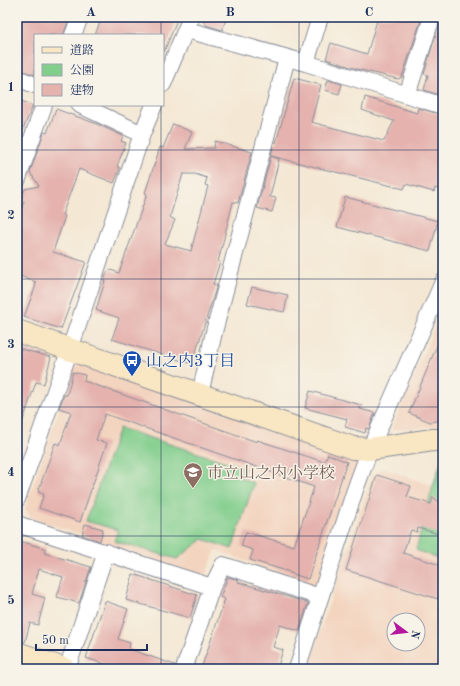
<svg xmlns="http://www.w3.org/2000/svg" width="460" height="686" font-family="'Old Standard TT','Noto Serif JP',serif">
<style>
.built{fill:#f3d4bf;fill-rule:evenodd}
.green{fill:#82ce8d;stroke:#4e7e76}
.building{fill:#e5b2ae;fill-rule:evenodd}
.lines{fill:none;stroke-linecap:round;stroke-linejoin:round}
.street-casing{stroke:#888c99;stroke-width:18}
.secondary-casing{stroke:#888c99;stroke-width:24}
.street{stroke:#fff;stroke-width:16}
.secondary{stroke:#f9e7c3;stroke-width:22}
.grid{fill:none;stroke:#1b2f5e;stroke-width:1;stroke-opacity:0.55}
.labels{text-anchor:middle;stroke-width:3;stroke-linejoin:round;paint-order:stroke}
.transit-label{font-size:16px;fill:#164399;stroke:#f7f3e8;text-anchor:start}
.education-label{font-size:16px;fill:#785e54;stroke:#f7f3e8;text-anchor:start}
.neatline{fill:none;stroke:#1b2f5e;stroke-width:1.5}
.grid-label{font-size:13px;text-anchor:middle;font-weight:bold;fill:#1b2f5e}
</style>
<rect width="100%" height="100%" fill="#f7f3e8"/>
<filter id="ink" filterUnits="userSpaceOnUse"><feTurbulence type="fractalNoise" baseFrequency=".025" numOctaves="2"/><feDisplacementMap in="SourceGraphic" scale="8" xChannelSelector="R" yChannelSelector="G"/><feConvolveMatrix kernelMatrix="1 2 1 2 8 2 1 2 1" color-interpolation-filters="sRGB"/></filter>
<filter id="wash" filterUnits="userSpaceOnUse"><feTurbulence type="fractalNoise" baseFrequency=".012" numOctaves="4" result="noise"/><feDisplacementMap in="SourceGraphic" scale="16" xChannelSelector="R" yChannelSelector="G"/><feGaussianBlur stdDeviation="0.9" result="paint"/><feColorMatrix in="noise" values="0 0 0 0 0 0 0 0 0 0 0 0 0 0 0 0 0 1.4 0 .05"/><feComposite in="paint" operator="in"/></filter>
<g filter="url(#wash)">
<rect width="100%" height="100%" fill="#f4e8d4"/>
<path class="built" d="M443 308V426L391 430Z
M83 363 356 460 361 470 318 588 216 550 205 576 31 518 25 509 74 366Z
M383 468 433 486 416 550 443 560V669H307L373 475ZM394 620H418V644H394Z"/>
<path class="green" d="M119 428 245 468 241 478 254 483 232 549 203 539 177 559 114 541 118 530 86 521Z
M443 456V560L416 550 433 486Z"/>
<g id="blocks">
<path class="building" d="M17 17H70L63 35H35V75L17 69Z
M102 17H178L164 52 163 35H95Z
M200 17H227L222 30 206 25Z
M378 17H422L402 77 398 79 357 69 326 59 331 43 367 54Z
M441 17H443V96L424 90 428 75 424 74Z
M294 78 321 85 311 122 384 141 394 121 362 110 365 97 417 113 418 108 443 115V191L435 188 434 192 406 184 404 189 271 156 274 142 276 143Z
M328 80 342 84 339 94 325 90Z
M17 99 33 106 17 143Z
M56 109 97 124 123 136 121 141 126 143 117 166 120 168 114 183 79 169 62 215 65 216 53 252 86 262 61 329 24 317 35 288 36 282 17 275V222L24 201 21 200 25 189 39 186 30 172 44 132 47 133Z
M173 124 192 132 185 149 214 148 215 141 252 152 238 203 233 202 218 262H220L213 284 217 285 192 364 112 339 119 318 96 310 105 281H104L107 272 111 270 119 273 147 194 145 193 160 147 163 148ZM183 174H195L207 178 205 185 208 186 191 251 165 244 175 220 170 217Z
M271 156 279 159 270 197 276 198 272 212 257 208Z
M345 197 438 221 430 251 337 227Z
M252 287 288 295 284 312 247 304Z
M443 331V420L430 422 409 413Z
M17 348 51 357 44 384 36 382 19 432H17Z
M73 372 85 375 84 381 257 442V440L324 462 328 454 347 462 308 579 290 573V572L250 560 253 550 241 546 246 532 294 546 314 487 105 414 96 440 107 443 80 522 39 508 44 494 38 492 55 443 60 445 71 412 59 408 64 395H67Z
M310 391 361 405 360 409 375 413 369 429 366 428 365 433 345 427 347 419 305 408Z
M377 475 411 486 407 497 431 504 433 497 439 502 443 501V529L439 534 418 528 417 532 411 530 403 553 443 566V583L438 599 346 570Z
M85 524 103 529 100 541 82 535Z
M17 540 46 549 44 553 91 567 79 603 57 597 63 577 39 569 32 594 45 598 38 625 30 623 25 642 17 641Z
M133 574 197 595 190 618 126 600Z
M228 577 239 580 238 582 308 603 299 631 280 625 273 647 283 650 277 669H201L225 599 220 597Z
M105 601 128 609 118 639 130 643 129 649 175 665V669H120L86 658Z"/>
</g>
</g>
<g filter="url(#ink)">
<use href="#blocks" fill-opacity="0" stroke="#888c99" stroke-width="1"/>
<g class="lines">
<defs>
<path id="street" d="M187 30 306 63 443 106
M73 35 80 17
M306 63 320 17
M17 78 35 85
M163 84 191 17
M407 95 432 17
M80 105 142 134
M17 181 44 105
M200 394 214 332 287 58
M17 499 70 349 142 134 154 105
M17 524 212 587
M67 669 106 552
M184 669 212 587 223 565 320 597
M297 669 355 490 370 449 443 282"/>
<path id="secondary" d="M17 331 353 448 370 449 433 440H443
M17 653 64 669"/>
</defs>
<use href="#street" class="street-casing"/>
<use href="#secondary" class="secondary-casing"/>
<use href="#street" class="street"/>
<use href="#secondary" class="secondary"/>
</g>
</g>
<path class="grid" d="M161 17V35M299 17V669M161 105V669M17 150H443M17 279H443M17 407H443M17 536H443"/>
<defs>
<symbol id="bus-pin" viewBox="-11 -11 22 30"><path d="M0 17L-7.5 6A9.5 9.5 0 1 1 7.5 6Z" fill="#1a4fb4" stroke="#f7f3e8"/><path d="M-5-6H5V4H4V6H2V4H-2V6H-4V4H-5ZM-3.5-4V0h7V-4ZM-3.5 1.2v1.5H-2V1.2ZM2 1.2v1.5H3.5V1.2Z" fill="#fff"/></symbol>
<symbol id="school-pin" viewBox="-11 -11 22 30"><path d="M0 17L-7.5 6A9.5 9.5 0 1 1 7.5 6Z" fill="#8d6e63" stroke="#f7f3e8"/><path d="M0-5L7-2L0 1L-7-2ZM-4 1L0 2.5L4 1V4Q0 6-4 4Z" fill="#fff"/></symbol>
</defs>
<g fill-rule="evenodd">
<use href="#bus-pin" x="121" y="349" width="22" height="30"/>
<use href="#school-pin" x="182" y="461" width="22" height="30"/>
</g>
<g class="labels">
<g class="transit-label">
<text x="146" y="366">山之内3丁目</text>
</g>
<g class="education-label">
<text x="207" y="478">市立山之内小学校</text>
</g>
</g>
<rect width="460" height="686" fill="none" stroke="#f7f3e8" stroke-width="44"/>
<rect x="34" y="34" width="130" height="72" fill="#f7f3e8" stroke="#9fa5b1"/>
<rect x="42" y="47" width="20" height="6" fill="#f9e7c3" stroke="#9fa5b1"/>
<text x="70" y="54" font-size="12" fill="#1b2f5e">道路</text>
<rect x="42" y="64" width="20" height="12" fill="#82ce8d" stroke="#9fa5b1"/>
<text x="70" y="74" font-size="12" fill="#1b2f5e">公園</text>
<rect x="42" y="84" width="20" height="12" fill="#e5b2ae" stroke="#9fa5b1"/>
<text x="70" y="94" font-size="12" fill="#1b2f5e">建物</text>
<g transform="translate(406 632) rotate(105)"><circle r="19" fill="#f7f3e8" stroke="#9fa5b1"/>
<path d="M0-3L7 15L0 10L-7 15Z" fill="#b5179e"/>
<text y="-6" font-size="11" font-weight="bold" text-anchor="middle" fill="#1b2f5e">N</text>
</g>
<path d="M36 644v6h111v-6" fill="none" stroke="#1b2f5e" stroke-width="2"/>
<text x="42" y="644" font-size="12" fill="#1b2f5e" stroke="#f7f3e8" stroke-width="3" paint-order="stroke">50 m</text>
<rect x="22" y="22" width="416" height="642" class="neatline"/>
<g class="grid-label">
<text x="91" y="16">A</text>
<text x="230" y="16">B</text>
<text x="369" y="16">C</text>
<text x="11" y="91">1</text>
<text x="11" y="219">2</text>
<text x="11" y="348">3</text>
<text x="11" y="476">4</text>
<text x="11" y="604">5</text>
</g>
</svg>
